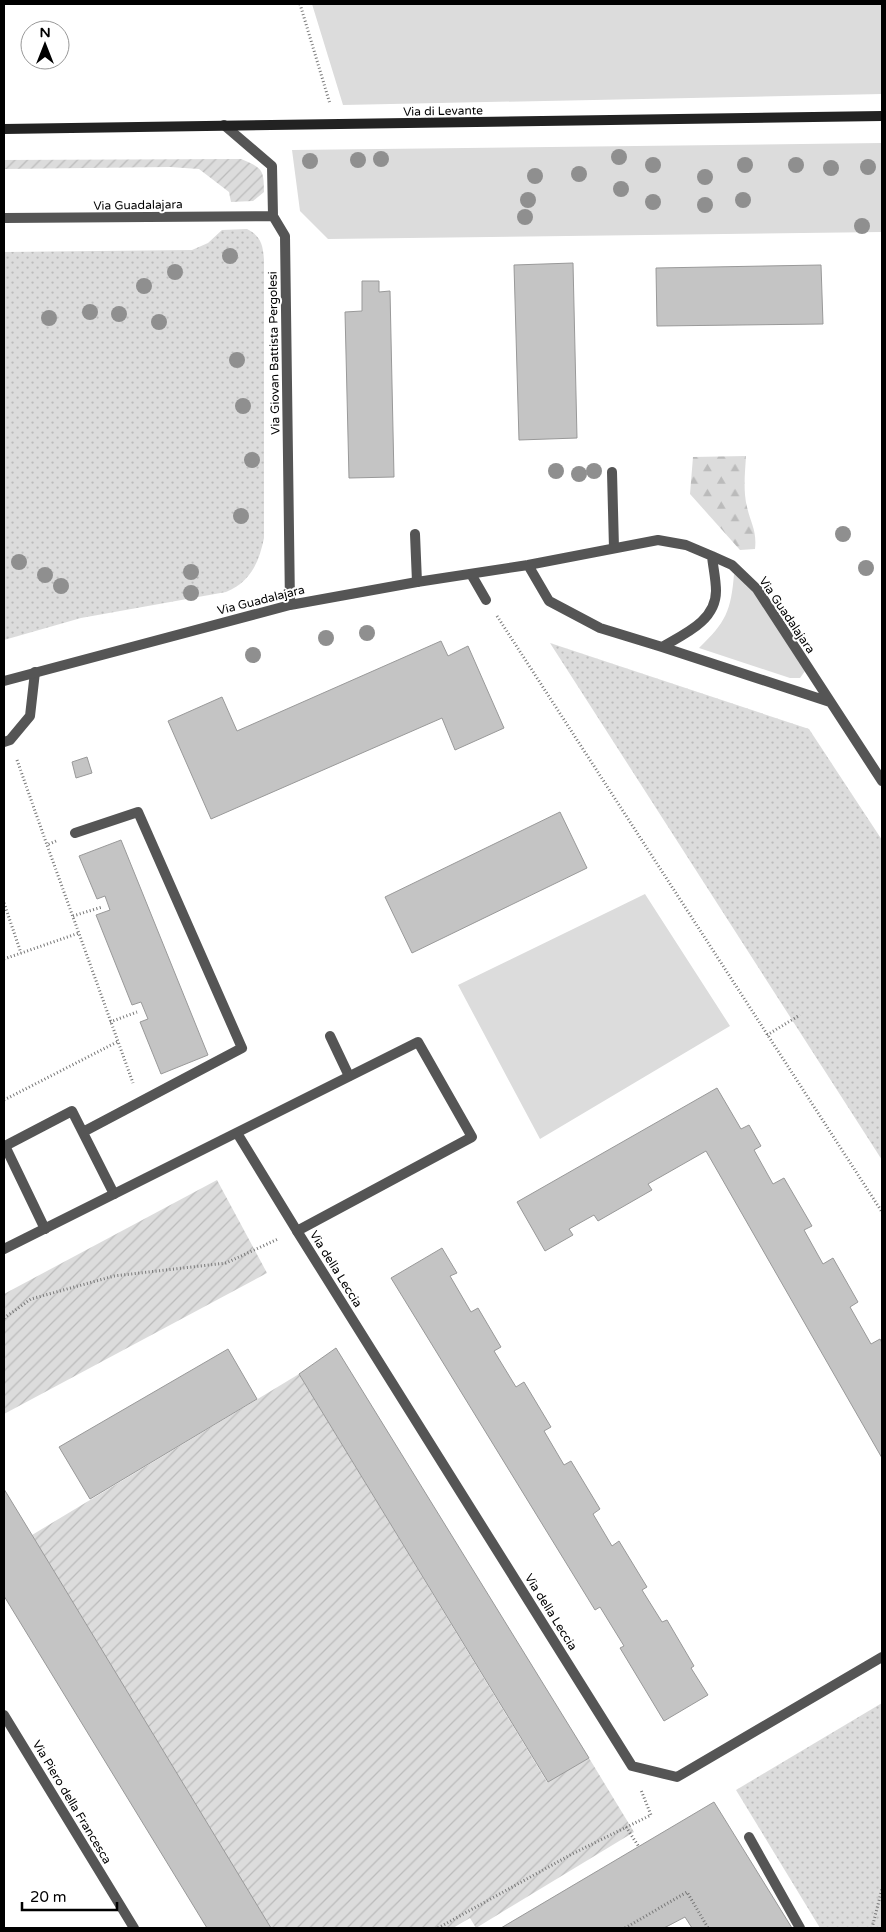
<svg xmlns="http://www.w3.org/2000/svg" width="886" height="1932" font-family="'Varela Round',sans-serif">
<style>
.grass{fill:#dcdcdc}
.forest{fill:url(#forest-firs)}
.park{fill:url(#park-dots)}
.garden{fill:url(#garden-furrows)}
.building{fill:#c4c4c4;stroke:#999}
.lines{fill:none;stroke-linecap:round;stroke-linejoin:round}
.path{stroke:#777;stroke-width:3;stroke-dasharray:1 2.5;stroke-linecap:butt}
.lane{stroke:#555;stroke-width:10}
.street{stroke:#555;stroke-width:10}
.secondary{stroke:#222;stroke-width:10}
.tree{fill:#8f8f8f}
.labels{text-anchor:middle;stroke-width:4;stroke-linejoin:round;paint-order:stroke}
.street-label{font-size:12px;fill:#000;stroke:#fff}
</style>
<defs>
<pattern id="forest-firs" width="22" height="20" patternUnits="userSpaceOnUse" patternTransform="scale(1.25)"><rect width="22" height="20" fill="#dcdcdc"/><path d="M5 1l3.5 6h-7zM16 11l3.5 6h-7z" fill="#bbb"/></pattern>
<pattern id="park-dots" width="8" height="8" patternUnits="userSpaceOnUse" patternTransform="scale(1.25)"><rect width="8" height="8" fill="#dcdcdc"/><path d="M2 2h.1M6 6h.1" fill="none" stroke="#bbb" stroke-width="1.8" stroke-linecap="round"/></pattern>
<pattern id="garden-furrows" width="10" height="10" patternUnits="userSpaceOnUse" patternTransform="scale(1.25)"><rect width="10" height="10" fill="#dcdcdc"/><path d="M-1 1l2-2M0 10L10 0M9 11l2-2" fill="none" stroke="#bbb"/></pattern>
</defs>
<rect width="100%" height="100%" fill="#fff"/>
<path class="grass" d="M312 4H882V94L343 105Z
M882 143V232L328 239 300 211 292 150Z
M734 574 751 587 805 671 800 678H790L699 648C726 622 731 611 734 574Z
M645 894 730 1026 540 1139 458 985Z"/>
<path class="forest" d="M746 456C745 473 743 491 747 507 751 524 757 531 755 549L740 550 690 494 693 457Z"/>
<path class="park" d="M247 229C261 236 263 245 264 260V538C259 563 250 582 226 592L81 618 4 640V252L192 250 208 243 222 230Z
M550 643 809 729 882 840V1160Z
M882 1703V1928H820L736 1790Z"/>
<path class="garden" d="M241 159C262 168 264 169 264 192L253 201 231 202 229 192 199 169 170 167 4 169V160Z
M217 1180 267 1273 4 1414V1294Z
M299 1374 547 1782 589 1758 634 1832 476 1928 470 1918 453 1928H271L32 1535Z"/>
<path class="building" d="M573 263 577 438 519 440 514 265Z
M821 265 823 324 657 326 656 268Z
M362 281H379V292L390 291 394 477 349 478 345 312 362 311Z
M441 641 448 656 468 646 504 728 455 750 442 718 211 819 168 721 222 697 237 731Z
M87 757 92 773 76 778 72 762Z
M560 812 587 868 412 953 385 897Z
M121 840 208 1055 161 1074 140 1022 148 1019 141 1002 132 1005 96 915 110 910 105 896 97 899 79 856Z
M717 1088 741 1129 749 1125 761 1146 754 1150 773 1184 784 1178 812 1226 804 1230 823 1264 833 1258 858 1302 850 1307 871 1344 880 1339 882 1343V1458L706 1151 648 1184 652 1190 598 1221 594 1215 569 1229 573 1235 545 1251 517 1202Z
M442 1248 457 1273 450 1276 471 1312 478 1308 501 1347 494 1351 516 1387 524 1382 551 1427 544 1431 564 1465 571 1461 600 1509 593 1514 612 1546 619 1541 647 1587 642 1590 662 1622 667 1620 694 1666 691 1668 708 1695 664 1721 620 1648 624 1646 600 1607 595 1610 391 1278Z
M336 1348 589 1758 548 1782 299 1374Z
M228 1349 257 1399 90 1499 59 1447Z
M4 1489 32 1535 271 1928H207L4 1596Z
M714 1802 792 1928H692L685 1917 664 1928H501Z"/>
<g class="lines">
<path class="path" d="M300 4 330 104
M497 616 882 1212
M17 760 47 845
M56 841 47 845 133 1083
M4 903 21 953
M73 916 102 907
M4 959 79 933
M110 1022 137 1012
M767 1035 800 1015
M4 1100 117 1042
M4 1318 31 1299 114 1276 226 1263 278 1239
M626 1827 639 1847
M438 1928 572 1854 651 1815 641 1790
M625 1928 687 1892 708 1928
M872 1928 882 1889"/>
<path class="lane" d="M612 472 614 548
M415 534 417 582
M471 574 486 600
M4 742 10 740 30 716 35 672
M75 833 138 812 242 1048 83 1132
M330 1036 349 1076
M45 1229 5 1146 72 1111 114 1194
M297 1231 632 1766 677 1777 882 1657
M749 1837 800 1928"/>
<path class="street" d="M224 125 272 166 273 216 285 236 290 605
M4 218 273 216
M712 556 732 565 757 589 882 781
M662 647 830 702
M4 681 290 605 417 582 528 565 658 540 686 545 712 556C713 567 716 579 716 591 716 621 684 634 662 647L600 628 549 601 528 565
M4 1249 418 1042 472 1137 297 1231 237 1133
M4 1715 134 1928"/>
<path class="secondary" d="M4 129 882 116"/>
</g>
<g class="tree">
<circle cx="619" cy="157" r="8"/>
<circle cx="381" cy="159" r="8"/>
<circle cx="358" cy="160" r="8"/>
<circle cx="310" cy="161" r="8"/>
<circle cx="653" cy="165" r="8"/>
<circle cx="745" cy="165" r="8"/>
<circle cx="796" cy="165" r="8"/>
<circle cx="868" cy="167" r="8"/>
<circle cx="831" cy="168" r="8"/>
<circle cx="579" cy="174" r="8"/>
<circle cx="535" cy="176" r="8"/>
<circle cx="705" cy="177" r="8"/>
<circle cx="621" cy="189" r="8"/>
<circle cx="528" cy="200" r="8"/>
<circle cx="743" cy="200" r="8"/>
<circle cx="653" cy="202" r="8"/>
<circle cx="705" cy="205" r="8"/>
<circle cx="525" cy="217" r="8"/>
<circle cx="862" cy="226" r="8"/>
<circle cx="230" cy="256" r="8"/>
<circle cx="175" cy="272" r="8"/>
<circle cx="144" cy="286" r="8"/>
<circle cx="90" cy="312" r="8"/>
<circle cx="119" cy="314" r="8"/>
<circle cx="49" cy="318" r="8"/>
<circle cx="159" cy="322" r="8"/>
<circle cx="237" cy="360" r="8"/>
<circle cx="243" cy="406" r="8"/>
<circle cx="252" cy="460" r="8"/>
<circle cx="556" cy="471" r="8"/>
<circle cx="594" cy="471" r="8"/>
<circle cx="579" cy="474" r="8"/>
<circle cx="241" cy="516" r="8"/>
<circle cx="843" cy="534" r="8"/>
<circle cx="19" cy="562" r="8"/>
<circle cx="866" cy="568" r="8"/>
<circle cx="191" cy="572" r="8"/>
<circle cx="45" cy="575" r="8"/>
<circle cx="61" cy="586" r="8"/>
<circle cx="191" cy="593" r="8"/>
<circle cx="367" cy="633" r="8"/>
<circle cx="326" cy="638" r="8"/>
<circle cx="253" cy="655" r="8"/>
</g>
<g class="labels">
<g class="street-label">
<text transform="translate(443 111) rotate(-1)" y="4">Via di Levante</text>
<text transform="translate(138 205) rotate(-1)" y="4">Via Guadalajara</text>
<text transform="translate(274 353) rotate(-91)" y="4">Via Giovan Battista Pergolesi</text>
<text transform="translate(261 600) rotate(-14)" y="4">Via Guadalajara</text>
<text transform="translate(787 615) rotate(56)" y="4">Via Guadalajara</text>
<text transform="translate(336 1269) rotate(58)" y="4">Via della Leccia</text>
<text transform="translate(551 1612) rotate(58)" y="4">Via della Leccia</text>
<text transform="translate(72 1802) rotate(59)" y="4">Via Piero della Francesca</text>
</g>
</g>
<rect width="886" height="1932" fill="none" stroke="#000000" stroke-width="10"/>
<g transform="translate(45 45)"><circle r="24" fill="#ffffff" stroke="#999999"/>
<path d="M0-4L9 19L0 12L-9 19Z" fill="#000000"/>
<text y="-8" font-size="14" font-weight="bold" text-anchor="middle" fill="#000000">N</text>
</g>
<path d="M22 1902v8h95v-8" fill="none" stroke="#000000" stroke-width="2.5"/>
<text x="30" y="1902" font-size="15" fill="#000000" stroke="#ffffff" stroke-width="4" paint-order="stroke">20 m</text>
</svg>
